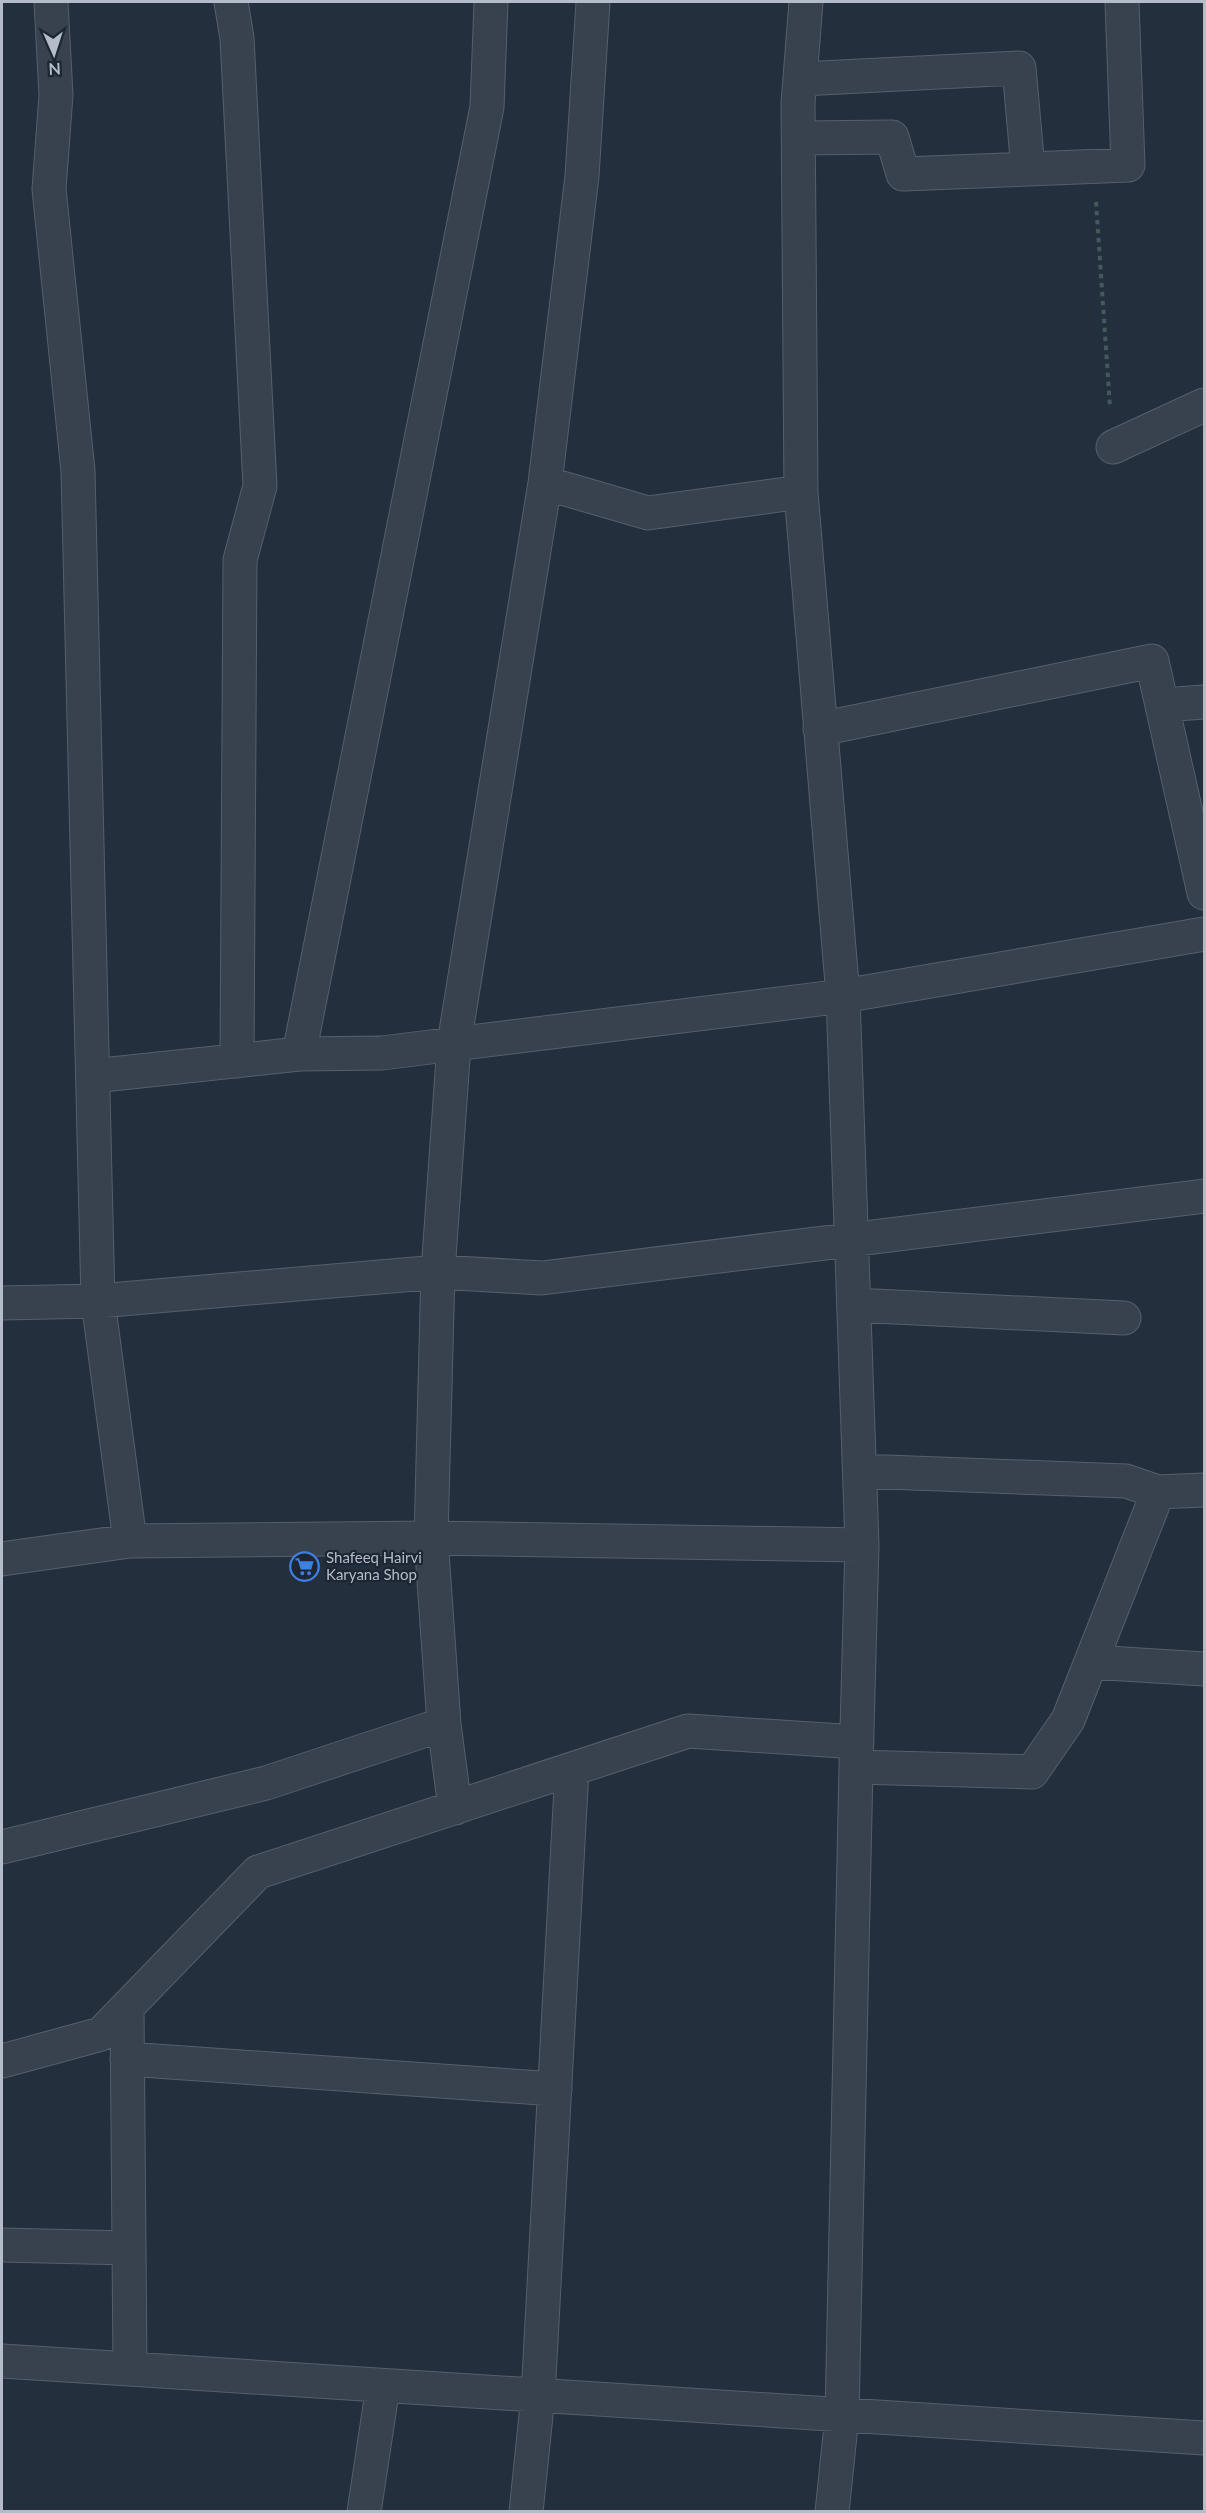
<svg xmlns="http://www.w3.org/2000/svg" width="1206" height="2513" font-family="Lato,sans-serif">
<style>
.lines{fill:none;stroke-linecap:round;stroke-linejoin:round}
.minor-casing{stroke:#565f6c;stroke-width:35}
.path{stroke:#44595c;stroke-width:4;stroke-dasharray:4.5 4.5;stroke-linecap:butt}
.minor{stroke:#38414e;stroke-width:33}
.labels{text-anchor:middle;stroke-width:4.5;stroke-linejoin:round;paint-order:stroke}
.poi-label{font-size:15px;fill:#b4bcc9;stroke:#1d2633;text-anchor:start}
</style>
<rect width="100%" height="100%" fill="#242f3e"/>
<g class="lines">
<defs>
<path id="minor" d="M51 2 56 95 49 189 78 471 98 1301 130 1541
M231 2 237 38 260 486 240 560 237 1061
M491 2 487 107 299 1054 382 1053 843 996 801 492
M593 2 582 176 545 483 648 513 801 492 798 103 806 2
M801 79 1019 68 1028 169
M799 138 892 137 903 174 1128 165 1122 2
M1113 447 1204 405
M545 483 454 1044 438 1272 431 1538 862 1545 843 996 1204 934
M1162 705 1204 702
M820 729 1152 661 1204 893
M93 1076 299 1054
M2 1303 98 1301 438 1272 542 1278 1204 1196
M854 1305 1124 1318
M860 1471 1126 1481 1158 1492 1204 1490
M862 1545 856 1767 1032 1772 1068 1720 1158 1492
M2 1559 130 1541 431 1538 444 1724 266 1783 2 1847
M1091 1662 1204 1669
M444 1724 455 1808
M127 2059 555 2089
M2 2061 101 2034 258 1872 688 1731 857 1742
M2 2245 129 2248
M2 2361 130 2369 127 2007
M130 2369 1204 2438
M364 2512 383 2386
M526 2512 538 2396 572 1769
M832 2512 842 2416 856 1767"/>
</defs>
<use href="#minor" class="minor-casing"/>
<path class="path" d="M1096 202 1110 407"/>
<use href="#minor" class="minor"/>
</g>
<defs>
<symbol id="supermarket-ring" viewBox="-11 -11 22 22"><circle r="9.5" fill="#1d2633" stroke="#3f7fe0" stroke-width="1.5"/><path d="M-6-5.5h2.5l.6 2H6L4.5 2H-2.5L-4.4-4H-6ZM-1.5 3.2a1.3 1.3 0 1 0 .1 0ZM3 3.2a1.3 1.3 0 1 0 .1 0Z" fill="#3f7fe0"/></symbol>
</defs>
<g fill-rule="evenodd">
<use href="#supermarket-ring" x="288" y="1550" width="33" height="33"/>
</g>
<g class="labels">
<g class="poi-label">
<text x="326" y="1563">Shafeeq Hairvi<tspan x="326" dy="17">Karyana Shop</tspan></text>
</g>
</g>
<rect width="1206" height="2513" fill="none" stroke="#b4bcc9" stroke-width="6"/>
<g transform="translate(54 54) rotate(177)" stroke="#1d2633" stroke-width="4.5" paint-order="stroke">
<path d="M0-4.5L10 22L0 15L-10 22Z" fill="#b4bcc9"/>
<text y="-9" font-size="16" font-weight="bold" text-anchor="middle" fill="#b4bcc9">N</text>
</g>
</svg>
